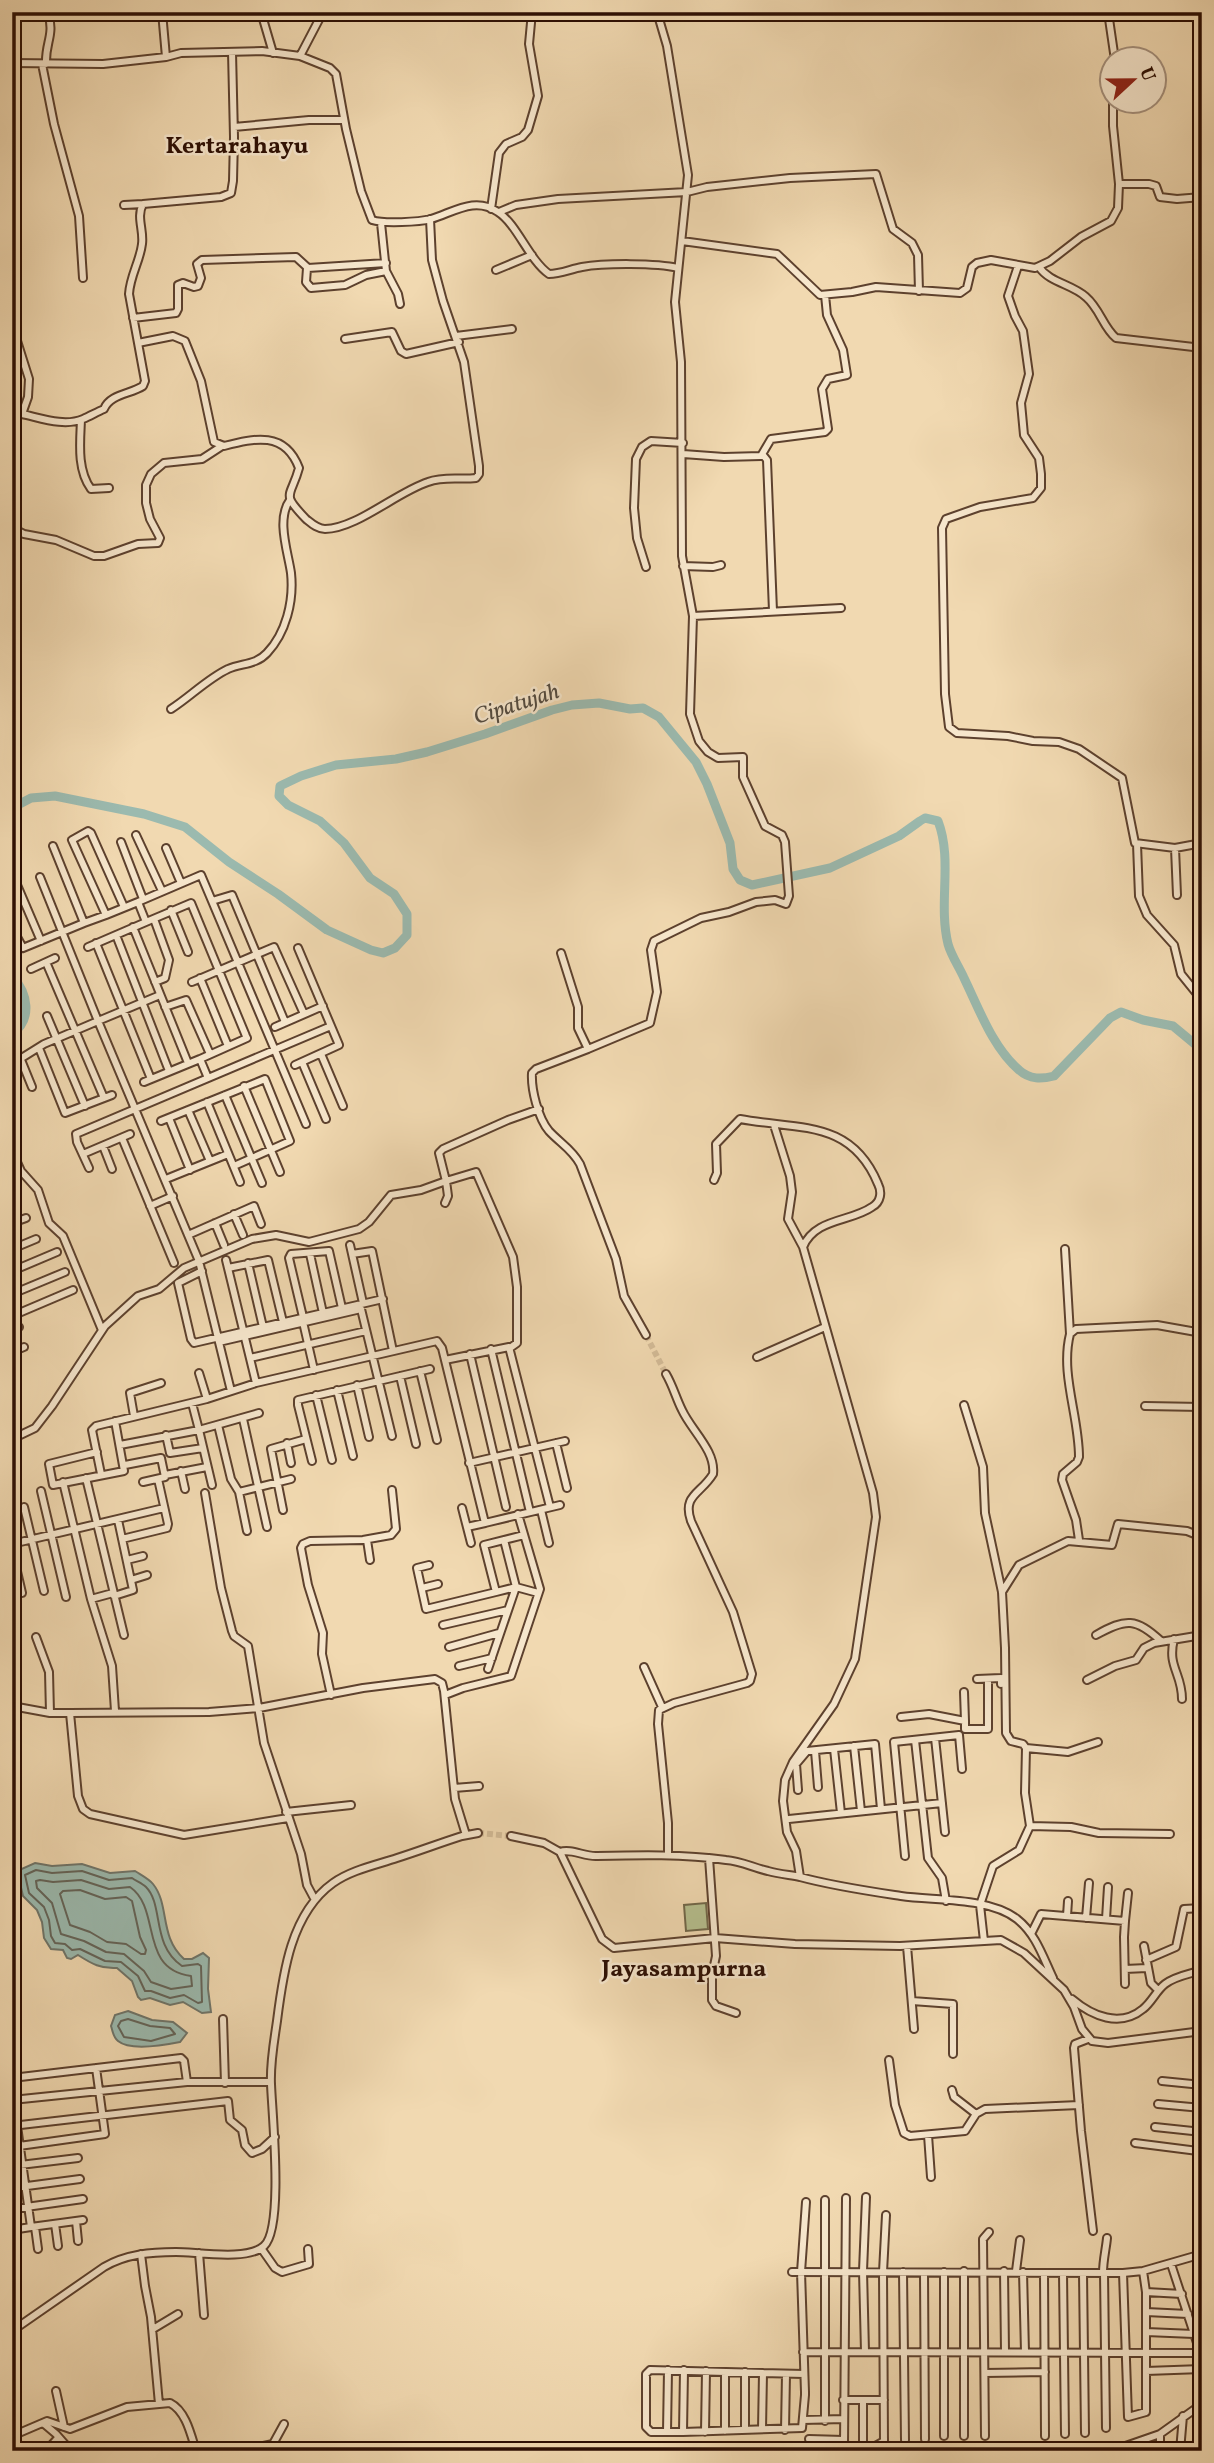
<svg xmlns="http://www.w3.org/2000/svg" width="1214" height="2463" font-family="Vollkorn,serif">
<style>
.green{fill:#b6c08f;stroke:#716749;stroke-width:2}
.water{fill:#9bbaaf;stroke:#6f756a;stroke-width:2}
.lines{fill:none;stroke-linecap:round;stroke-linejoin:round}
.shore{stroke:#646459;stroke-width:2}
.river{stroke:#9bbaaf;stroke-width:9}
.minor-tunnel{stroke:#d3bb97;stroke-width:6;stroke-dasharray:6 3;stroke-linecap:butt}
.minor-casing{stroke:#5d412e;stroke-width:10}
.minor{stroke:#f6e6cc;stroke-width:6}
.labels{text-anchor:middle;stroke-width:5;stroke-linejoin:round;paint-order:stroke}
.water-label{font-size:23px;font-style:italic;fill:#534a3f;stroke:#f6e6cc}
.quarter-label{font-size:24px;font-weight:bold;fill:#2c0e03;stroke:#f6e6cc}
</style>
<rect width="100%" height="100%" fill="#f1d9b1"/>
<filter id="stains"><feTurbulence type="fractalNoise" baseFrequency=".00286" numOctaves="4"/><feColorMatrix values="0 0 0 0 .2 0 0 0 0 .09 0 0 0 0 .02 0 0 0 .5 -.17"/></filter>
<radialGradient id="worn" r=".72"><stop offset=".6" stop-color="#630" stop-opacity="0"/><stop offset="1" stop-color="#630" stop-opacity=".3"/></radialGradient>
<path class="green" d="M706 1903 708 1929 686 1931 684 1905Z"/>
<path class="water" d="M35 1863 52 1866 82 1864 110 1873 135 1871C141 1875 149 1879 153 1884 170 1905 159 1937 184 1959H192L203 1953 209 1958 208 1989 211 2012 202 2013 183 2002 170 2005 150 1998 141 2000 138 1997 132 1981 117 1968C101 1969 92 1964 78 1955L71 1959 67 1958 63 1950 51 1949 44 1938 42 1922 37 1910 23 1896 17 1871Z
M128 2011 152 2020 173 2022 187 2033 180 2042C165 2045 130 2051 118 2041 113 2037 113 2032 111 2026L115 2015Z"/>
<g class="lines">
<path class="shore" d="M36 1870 52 1873 82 1871 109 1880 132 1878C136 1881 142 1883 146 1887 164 1905 151 1945 182 1966L198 1964 201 1966 202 2002 198 2003 184 1995 170 1998 151 1991H145L138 1976 121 1962 105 1961 80 1949 72 1950 65 1944 55 1943 51 1936 49 1920 44 1907 29 1893 25 1875Z
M40 1880 53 1882 81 1880 109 1889 130 1887C162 1909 138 1969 191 1976L192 1986 171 1989 151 1982 144 1971 124 1954 106 1952 84 1941 61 1934 52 1903 37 1888 36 1881Z
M80 1890 105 1899 126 1897 132 1901 140 1937 146 1950 145 1954H141L126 1944 107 1942 90 1932 70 1925 60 1894 63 1891Z
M128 2019 150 2026 170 2028 175 2034 151 2041 124 2037 118 2026 121 2021Z"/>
<path class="river" d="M12 808 31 798 55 796 144 814 185 827 229 862 278 894 327 930 371 950 383 953 395 948 407 935V914L394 894 370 878 344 843 320 821 288 805 279 796 280 786 301 776 336 765 396 759 427 752 485 734 552 710 572 705 599 703 630 709 643 708 659 717 696 762 707 784 730 843 733 869 740 880 752 885 830 868 899 836 920 821 925 818 938 821C953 860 938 903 948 944 951 955 959 967 964 978 979 1009 993 1048 1019 1070 1030 1080 1042 1079 1054 1076L1110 1018 1121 1012 1143 1020 1173 1026 1202 1050
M12 976C28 993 33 1019 12 1034"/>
<path class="minor-tunnel" d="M646 1335 666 1374
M478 1833 511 1836"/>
<defs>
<path id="minor" d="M162 12 166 57
M261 12 273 53
M1108 12 1115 60
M300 56 323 12
M12 63 103 64 166 57 181 53 262 51 300 56 330 68 336 74 346 129 361 191 372 220C384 224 419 222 431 219 454 212 475 196 498 212 517 224 529 260 549 274 560 274 571 269 582 267 604 263 657 263 678 268
M42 64 54 124 79 216 83 278
M46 64C45 42 55 36 48 12
M1113 102V126L1119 184H1149L1156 186 1160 197 1177 199 1202 197
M234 127 309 120H344
M124 205 143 204
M491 209 499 153 506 144 522 137 528 130 538 96 529 44 532 12
M499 212 516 205 558 199 687 192 707 187 790 178 876 174 893 229 912 243 918 255 919 291
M381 223 386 271 398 294 400 304
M682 241 777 254 820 295 852 292 876 287 960 293 967 288 972 267 977 263 991 260 1035 268 1050 261 1081 237 1111 221 1118 208 1119 184
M1018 266 1008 296 1015 316 1023 331 1029 374 1021 403 1024 435 1039 458 1041 474V488L1033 498 980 507 946 519 942 528 945 694 949 727 957 733 1008 736 1033 741 1059 742 1079 749 1122 778 1135 843 1175 848 1202 843
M1039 267C1050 283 1072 284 1086 297 1100 309 1103 327 1116 338L1202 348
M307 268 306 282 311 288 345 285 366 275 386 271
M496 270 532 255
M133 318 176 313 178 309V285L183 283 194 287 198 286 201 278 197 264 202 260 296 257 308 268 386 263
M12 325 29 379 28 397 22 414C41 418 64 427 83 419 90 416 97 412 104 409 110 394 131 394 143 386L145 381 129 294C130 276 140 261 142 244 144 230 136 217 143 204L221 197 231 193 233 181 234 137 232 52
M456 336 512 329
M345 339 392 332 401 351 406 354 459 342
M138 343 173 336 185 341 201 381 214 442 224 446C255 438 285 431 299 468 291 498 280 492 306 519 311 523 317 529 325 529 356 529 397 492 428 482 444 476 460 480 476 478L479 474V466L464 362 443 301 432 260 430 219
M81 420C80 443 77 470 91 489L109 488
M683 454 724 457 761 456 771 439 825 432 828 429 822 389 828 379 847 375 843 350 827 315 825 295
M763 455 767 460 773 611
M12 523 16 530 24 534 56 540 94 556H104L138 544 158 543 160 538 150 519 146 503V485L151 474 164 463 202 459 222 446
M683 566 713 567 721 565
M646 567 637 538 634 508 636 459 642 447 651 441 683 443
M693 616 841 608
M171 709C190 697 207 679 228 669 242 663 256 665 267 653 286 633 294 601 291 573 288 552 276 519 290 500
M136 835 162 891
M121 842 143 899
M1137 844 1139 896 1147 915 1174 945 1181 974 1202 1000
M166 848 181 883
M1175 848 1177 895
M40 877 98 1021 160 995
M17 885 41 941
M171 910 188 952
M106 915 138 902
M154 919 169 960 165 978 155 982
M84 923 106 915 72 840 88 831 91 833 124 907
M133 927 188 1063
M12 928 23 948 84 923 53 846
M116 935 169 1071
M96 943 151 1079
M88 947 146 922
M561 953 578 1007V1028L588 1049 536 1069 532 1073C531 1089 538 1118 549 1131 560 1143 572 1149 580 1164L616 1259 624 1296 646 1335
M46 962 104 1098
M31 969 55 958
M200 978 228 1046
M192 982 274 947 304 1014
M165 1007 186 1000 210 1054
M47 1016 85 1106
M285 1022 232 895 212 901 306 1124
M275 1027 323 1006
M39 1048 65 1113 112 1095
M588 1049 650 1023 657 992 651 950 654 941 701 918 729 912 756 902 775 900 786 904 789 896 785 842 782 835 765 826 743 777V757L718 758 708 752 699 741 690 714 693 616 682 556 681 362 675 302 688 175 667 46 657 12
M321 1054 343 1106
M21 1060 32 1087
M302 1062 326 1119
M12 1064 44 1044 98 1021 199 1261 231 1391
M295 1065 339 1045 298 948
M208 1078 200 1059 247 1038 246 1036 191 903 146 922 138 902 201 875 212 901
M144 1082 200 1059
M244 1086 280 1172
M12 1092 14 1097
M225 1095 262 1183
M207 1102 240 1182
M188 1110 210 1161
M169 1118 190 1170
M161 1121 265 1079 290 1141 234 1166
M774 1125 790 1176 792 1192 788 1219 803 1247
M122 1138 174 1263
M103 1146 112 1169
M12 1151 21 1171 38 1190 49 1223 63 1236 102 1330
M83 1154 130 1134
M89 1168 77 1142 76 1134 331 1026
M166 1179 228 1154
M714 1180 717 1173 716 1144 740 1119C799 1130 851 1119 878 1184 882 1192 881 1202 872 1207 851 1222 815 1218 803 1247L873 1493 876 1517 855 1659 834 1704 793 1762 785 1780 783 1801 787 1832 796 1851 800 1877C833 1886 868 1891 901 1896 935 1901 989 1897 1017 1919 1036 1934 1043 1957 1053 1978
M445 1203 448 1196 446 1181 476 1172 513 1257 517 1287V1343L510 1348
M150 1206 173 1196
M234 1214 243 1235
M12 1223 26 1218
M215 1223 224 1245
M188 1235 254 1206 261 1224
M350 1245 363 1303
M12 1249 36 1239
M1065 1249 1070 1334
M310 1254 323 1313
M352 1254 372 1251 393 1351
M226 1260 256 1383
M248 1263 263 1327
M228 1268 268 1260 283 1322
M12 1271 57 1252
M202 1271 178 1283 191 1339 194 1343 383 1299
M12 1294 65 1272
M12 1300 19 1313 73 1290
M303 1317 289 1258 291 1254 329 1251 342 1308
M303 1322 314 1370
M12 1329 19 1327
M219 1342 361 1309 392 1436
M491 1349 530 1512
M12 1352 24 1347
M470 1354 506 1507
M757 1357 825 1327
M250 1358 366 1331
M445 1360 509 1347 550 1507
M420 1371 437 1440
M199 1373 207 1399
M666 1374C673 1386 676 1398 682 1410 691 1430 716 1451 713 1474 701 1494 682 1495 691 1521L733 1612 752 1674 750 1681 747 1683 674 1703 659 1710 658 1724 668 1823V1855
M400 1376 416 1444
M357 1385 369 1437
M337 1390 353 1456
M316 1395 332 1460
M964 1405 983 1467 985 1513 1002 1592 1005 1648 1006 1733 1011 1741 1023 1744 1026 1748 1025 1793 1030 1826 1019 1850 993 1866 980 1905 984 1941
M1145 1406 1202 1407
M193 1407 199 1430 259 1413
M134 1416 130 1393 161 1383
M243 1419 267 1527
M218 1425 231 1479 239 1492 247 1531
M166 1435 170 1453 203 1448
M12 1439 35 1428 52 1406 105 1326 138 1296 159 1289 184 1268 252 1239 276 1235 309 1242 359 1229 369 1222 391 1195 421 1190 446 1181 439 1153 443 1149 508 1120 539 1109
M287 1443 291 1463
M556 1443 567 1488
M120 1445 199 1430 212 1485
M97 1452 49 1464 53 1485 124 1471 115 1421
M312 1461 298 1405V1400L430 1369
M469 1463 565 1441
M125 1465 161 1458 165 1477 143 1482
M181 1471 185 1489
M101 1474 92 1430 96 1426 207 1399 256 1383 437 1341 442 1348 485 1523 560 1505
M165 1475 207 1467
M86 1478 124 1635
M63 1482 91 1599 112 1666 115 1711
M41 1491 66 1597
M239 1492 291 1479
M205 1493 221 1588 232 1631 234 1636 248 1646 264 1743 301 1854 307 1885 315 1900
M24 1507 44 1591
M462 1508 471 1543
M283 1510 271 1449 306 1439
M541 1510 549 1543
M467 1527 485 1523
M122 1539 167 1528 168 1524 158 1479
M367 1540 370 1560
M1079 1540 1076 1520 1062 1480 1063 1474 1077 1462 1079 1457C1079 1416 1060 1374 1070 1334L1076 1329 1157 1325 1202 1333
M12 1544 164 1508
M12 1550 22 1593
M127 1560 143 1556
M429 1565 417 1568 426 1609 496 1592 484 1545 524 1535
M131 1580 147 1575
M422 1588 438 1584
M496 1592 516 1587 538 1593
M1002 1592 1019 1565 1068 1541 1112 1545 1118 1524 1187 1531 1202 1537
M114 1596 133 1590 118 1520
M91 1599 113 1593
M443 1625 508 1610
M1096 1635C1126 1618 1136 1618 1161 1641
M36 1637 49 1672 50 1713
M1174 1639C1167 1667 1182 1673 1182 1699
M449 1647 499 1633
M459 1666 492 1658
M644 1667 662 1707
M488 1669 516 1587 504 1540
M977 1679 1001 1678V1684
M1087 1680 1115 1666 1136 1660 1144 1648 1154 1643 1202 1635
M964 1692 965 1721
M331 1695 322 1654 323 1633 308 1585 301 1548 303 1544 310 1541 363 1540 391 1535 396 1529 392 1490
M445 1695 463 1688 511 1676 540 1589 518 1514
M12 1706 50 1713H70L209 1712 259 1708 363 1688 435 1679 442 1683 444 1691 455 1799 466 1835
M70 1713 78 1796 83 1809 90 1814 184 1835 288 1818
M901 1717 929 1714 965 1721V1729H988V1679
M935 1738 945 1832
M915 1740 928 1858 942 1878 946 1901
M854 1746 861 1811
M1026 1748 1068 1752 1098 1742
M834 1749 841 1813
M815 1751 818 1787
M454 1788 479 1786
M798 1790 796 1764 807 1751 875 1744 881 1809
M286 1812 351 1805
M789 1819 942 1803
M1030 1826 1071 1827 1099 1833 1170 1834
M511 1836 544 1843 560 1852 602 1939 614 1948 715 1938 795 1944 900 1946 1001 1940 1024 1953 1064 1990 1074 2007 1082 2029 1092 2041 1108 2043 1202 2031
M560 1852C571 1848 585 1857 597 1856 640 1855 683 1854 726 1860 741 1861 754 1868 768 1871 779 1874 790 1875 800 1877
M905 1856 894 1742 959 1735 962 1769
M709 1858 716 1956 712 1975V2000L716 2006 736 2013
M1067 1916 1068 1901
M1086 1918 1089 1883
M1106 1919 1108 1887
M1031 1934 1041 1914 1125 1921 1128 1893
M907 1946 914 2029
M1144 1946 1151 1983 1158 1990
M1146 1960 1176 1947 1184 1909 1202 1908
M1125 1969 1147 1968
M1125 1984 1124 1937 1125 1921
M1072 1999C1092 2016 1120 2028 1143 2009 1152 2002 1156 1991 1165 1984 1175 1976 1190 1974 1202 1970
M912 2001 953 2004V2054
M223 2019 225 2083
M1088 2039 1075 2044 1074 2048 1081 2131 1093 2231
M889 2060 895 2105 904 2133 910 2136 965 2131 976 2114 985 2109 1079 2105
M12 2078 181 2058 184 2061 187 2082
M13 2078 17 2126 31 2227 18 2229
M1162 2081 1202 2085
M952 2090 954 2097 976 2114
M12 2100 187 2082H271
M1158 2104 1202 2108
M12 2126 228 2101 230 2120 242 2130 245 2145 252 2153 262 2149 275 2137
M1155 2127 1202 2132
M928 2135 931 2177
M1135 2143 1198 2151 1201 2131
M12 2147 105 2134 96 2068
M12 2166 78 2158
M12 2188 80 2179
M846 2198 844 2446H875L884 2441 883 2272 886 2215
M12 2209 83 2199
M76 2221 78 2241
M55 2224 58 2246
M31 2227 83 2220
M35 2227 38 2249
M261 2248 275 2268 282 2272 309 2264 308 2249
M199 2253 204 2315
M141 2254 145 2286 151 2317 159 2404
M1171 2264 1202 2358
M1004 2271 1005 2352
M1016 2271 1020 2240
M792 2272 1123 2273 1143 2271 1202 2254
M903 2272 905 2440
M944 2272V2436
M1023 2272 1025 2352
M924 2273 925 2439
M1044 2273 1045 2436
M1063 2273 1065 2434
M1083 2273 1085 2433
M1103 2273C1103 2260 1106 2249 1107 2238
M1104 2273 1106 2428
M1123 2273 1128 2417 1146 2412V2292L1143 2271
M1146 2292 1182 2294
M1146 2312 1188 2314
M153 2329 178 2314
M12 2331 104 2267C126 2254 151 2252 176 2252 197 2252 248 2261 264 2246 284 2228 272 2113 271 2084 270 2063 274 2042 277 2021 283 1973 291 1913 333 1883 351 1870 376 1865 397 1858 419 1851 440 1843 462 1836L478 1833
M1146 2332 1194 2334
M803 2352 1200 2353
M865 2352 863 2271 866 2197
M1146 2371 1202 2369
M745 2372V2430
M985 2373 1045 2372
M804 2374 650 2370 646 2374V2427L651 2432H683L802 2428 805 2395V2392L801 2272 806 2202
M56 2391 64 2427
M843 2400H884
M803 2420 844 2419
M825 2421V2200
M43 2423 56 2434 71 2451
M762 2429 763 2373
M785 2430 786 2374
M725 2431V2372
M667 2432 668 2370
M683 2432 684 2370
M705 2432 706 2371
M1160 2434V2451
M12 2436 47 2421 70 2429 127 2407 170 2403C186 2411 191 2435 196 2451
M964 2436V2271
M985 2436 983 2239 989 2232
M809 2439 843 2440
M863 2445V2400
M46 2451 58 2438
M238 2451 273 2444 284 2424
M1111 2451 1160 2434 1202 2404
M1180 2451 1183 2416
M1200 2451 1202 2433"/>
</defs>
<use href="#minor" class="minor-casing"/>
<use href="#minor" class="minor"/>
</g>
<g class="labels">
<g class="water-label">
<text transform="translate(516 703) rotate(-18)" y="8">Cipatujah</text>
</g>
<g class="quarter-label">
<text x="237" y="153">Kertarahayu</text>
<text x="684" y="1976">Jayasampurna</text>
</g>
</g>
<rect width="1214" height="2463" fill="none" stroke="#f1d9b1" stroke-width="42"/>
<rect x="14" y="14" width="1186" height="2435" fill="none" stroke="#2c0e03" stroke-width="3.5"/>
<rect x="21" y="21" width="1172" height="2421" fill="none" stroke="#2c0e03" stroke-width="2"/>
<g transform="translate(1133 80) rotate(68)"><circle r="33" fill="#f6e6cc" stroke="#a5907c" stroke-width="2"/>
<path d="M0-5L12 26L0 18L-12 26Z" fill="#8f2418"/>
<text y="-10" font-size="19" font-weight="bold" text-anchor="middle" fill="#2c0e03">U</text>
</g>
<rect width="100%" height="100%" filter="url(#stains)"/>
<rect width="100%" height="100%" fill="url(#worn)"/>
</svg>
